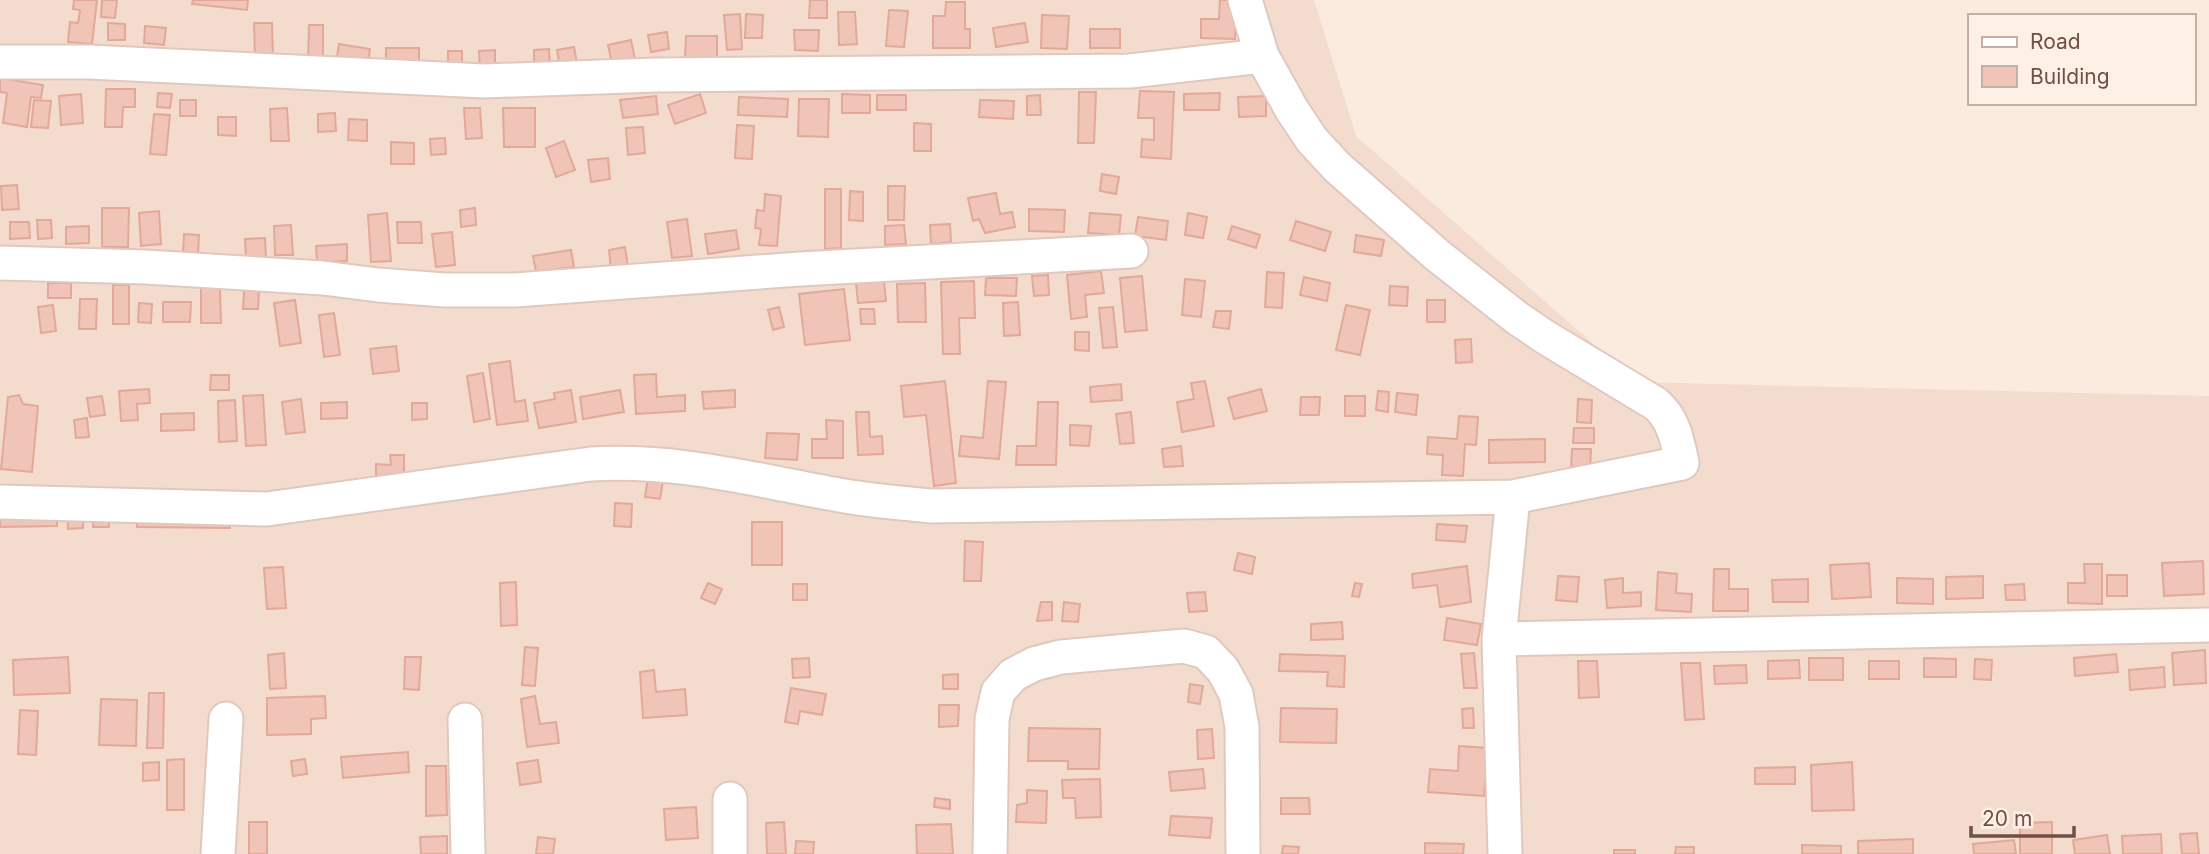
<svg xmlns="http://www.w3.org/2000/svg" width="2209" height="854" font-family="Inter,sans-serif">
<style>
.residential{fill:#f3dcce}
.building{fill:#f0c4b7;stroke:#e2a898;stroke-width:2}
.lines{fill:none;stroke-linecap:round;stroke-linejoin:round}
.minor-casing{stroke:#e1c8bf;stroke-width:37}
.minor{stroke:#fff;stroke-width:33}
</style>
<rect width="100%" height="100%" fill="#fbebdf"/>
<path class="residential" d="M0 0H1314L1356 136 1637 382 2209 396V854H0Z"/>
<path class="building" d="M74 0H97L92 44 68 42 70 22 78 23 80 10 73 9Z
M102 0H117L115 18 101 17Z
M193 0H248L247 10 192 4Z
M810 0H827V18H809Z
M1220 0H1236L1235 39 1201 38V19H1219Z
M946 2H965V29H970V48H933V16H945Z
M889 10 908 11 904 47 886 46Z
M838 12H855L857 44 839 45Z
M740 14 742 49 727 50 724 15Z
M746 14 763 15 762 38H745Z
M1042 15 1069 16 1067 49 1041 48Z
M108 23 125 24V40H108Z
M254 23H272L273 59H255Z
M1025 23 1028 42 996 47 993 28Z
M309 25H323V63H308Z
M145 26 166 28 164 45 144 43Z
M1090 29H1120V48H1090Z
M794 30H819L818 51 795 50Z
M667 32 669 49 651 52 648 35Z
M686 36H717V59H685Z
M631 40 635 59 612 64 608 45Z
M339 44 370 49 367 68 336 64Z
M574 47 577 63 560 67 557 50Z
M386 48H419V65L386 66Z
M549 49 550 66 534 67V50Z
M495 50V69L480 70 479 51Z
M448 51H462V72H448Z
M0 78 43 85 41 98 31 97 27 127 3 123 7 93 0 92Z
M106 89H135V107H123L122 127H105Z
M1140 91 1174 92 1171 159 1141 157 1142 139 1154 140V118H1138Z
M1079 92H1096L1094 143H1078Z
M158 93 172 94 170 108 157 107Z
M1220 93 1219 110H1184V94Z
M81 94 83 123 61 125 59 96Z
M700 94 706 113 675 124 668 105Z
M842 94 870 95V113H842Z
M877 95H906V110H877Z
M1040 95 1041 115H1027V96Z
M656 96 658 114 623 118 620 100Z
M1266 96V116L1239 117 1238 97Z
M739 97 788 99 787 117 738 115Z
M799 99H829L828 137 798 136Z
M34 100 51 101 48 128 31 127Z
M180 100H196V116H180Z
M980 100 1014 101 1013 119 979 117Z
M287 108 289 141H271L270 109Z
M464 108H480L482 138 466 139Z
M503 108H535V147H504Z
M335 113 336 131 318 132V114Z
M154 114 170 115 166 155 150 154Z
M218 117H236V136L218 135Z
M349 119 367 120V141L348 140Z
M914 123 931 124V151H914Z
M737 125 754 126 752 159 735 158Z
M643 127 645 153 628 155 626 128Z
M445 138 446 154 431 155 430 139Z
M564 141 575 170 556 177 546 148Z
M391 142 414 143V164H391Z
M608 158 610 179 591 182 588 160Z
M1102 174 1119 177 1116 194 1100 191Z
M17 185 19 209 2 210 1 186Z
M888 186H905L904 220H888Z
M825 189H841V248L825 249Z
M850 191 863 192V221L849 220Z
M996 193 1000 214 1012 212 1015 227 985 233 979 219 973 221 968 198Z
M765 194 781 196 777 246 759 245 761 229 755 228 757 210 764 211Z
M102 208H129L128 247H102Z
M475 208 476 225 461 227 460 210Z
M1029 209 1065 210 1064 232 1029 231Z
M159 211 161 244 141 246 139 213Z
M387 213 391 261 371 262 368 215Z
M1090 213 1121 215 1119 235 1088 233Z
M1188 213 1207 217 1203 238 1185 235Z
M1138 217 1168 221 1166 240 1135 236Z
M687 219 692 256 672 258 667 222Z
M37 220H51L52 238 38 239Z
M1296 221 1331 232 1325 251 1290 240Z
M10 222H29L30 238 10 239Z
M397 222H421L422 243H398Z
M950 224 951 242 931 244 930 225Z
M291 225 293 255H275L274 226Z
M904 225 906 244 885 245V226Z
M89 226V243L66 244V227Z
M1232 226 1260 235 1256 248 1228 239Z
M736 230 739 249 708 254 705 234Z
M452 232 455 265 436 267 432 234Z
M184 234 199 235 198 254 183 253Z
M1356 235 1384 240 1381 256 1354 252Z
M265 238 266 258 246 259 245 239Z
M347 244V261L317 262 316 246Z
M625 247 628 267 611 269 609 250Z
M571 250 574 267 536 272 533 256Z
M1101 271 1104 293 1085 295 1087 317 1071 319 1067 275Z
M1267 272 1284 273 1282 308 1265 307Z
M1048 275 1049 295 1034 296 1032 276Z
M1142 276 1147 330 1125 332 1120 278Z
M1304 277 1330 283 1327 301 1300 295Z
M986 278H1017L1016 296 985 295Z
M1185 279 1205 281 1201 317 1182 315Z
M884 281 886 301 858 303 856 283Z
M974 281 975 318H959L960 354H943L941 282Z
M48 283H71V298H48Z
M925 283 926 322H898L897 284Z
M113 285H129V324H113Z
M1390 286 1408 287 1407 306 1389 305Z
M201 288H220L221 323H201Z
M844 289 850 340 805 345 799 294Z
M244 290 259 291 258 309H243Z
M80 299H97L96 329H79Z
M295 300 301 343 280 346 274 303Z
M1427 300H1445V322H1427Z
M163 302H191L190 322H163Z
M1018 302 1020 335 1004 336 1003 303Z
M139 303 152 304 151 323 138 322Z
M53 305 56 331 41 333 38 307Z
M1346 305 1370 310 1360 355 1336 350Z
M779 307 784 327 773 330 768 310Z
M1113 307 1117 347 1103 348 1099 308Z
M860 309H874L875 324H861Z
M1216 311H1231L1229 329 1213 327Z
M334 313 340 355 324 357 319 315Z
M1075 332H1089V351L1075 350Z
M1471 339 1472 362 1456 363 1455 340Z
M396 346 399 371 373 374 370 349Z
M510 361 515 402 525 400 528 421 497 425 489 364Z
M483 373 490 419 474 422 467 376Z
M656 374 657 397 685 395V411L636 414 634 375Z
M211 375H229V390H210Z
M945 381 956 483 934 486 926 415 904 417 901 386Z
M988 381 1006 382 999 459 959 456 961 436 983 438Z
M1205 381 1214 426 1182 432 1177 402 1194 399 1191 383Z
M1121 384 1122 400 1091 402 1090 387Z
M149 389 150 403 137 404 138 420 121 421 119 391Z
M1261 389 1267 411 1234 419 1228 398Z
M571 390 576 422 539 428 534 403 555 399 554 393Z
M620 390 624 412 583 419 580 397Z
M735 390V407L704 409 702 392Z
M1378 391 1389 392 1388 412 1376 410Z
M1397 393 1418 395 1416 415 1395 412Z
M19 395 23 404 38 406 32 472 1 469 8 397Z
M263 395 266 445 246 446 243 396Z
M102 396 105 415 90 417 87 398Z
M1345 396H1365V416H1345Z
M1301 397H1320L1319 415H1300Z
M301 399 305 432 286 434 282 402Z
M1578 399 1592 400 1591 423 1577 422Z
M235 400 237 441 219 442 218 401Z
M347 402V418L321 419V403Z
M1038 402H1058L1056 465H1016L1017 446H1036Z
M412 403H427V419L412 420Z
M856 412H869L870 437 882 436 883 454 858 455Z
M1131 412 1134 443 1120 444 1116 414Z
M194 413V430L161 431V414Z
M1459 416 1478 417 1476 445 1465 444 1463 476 1442 475 1443 455 1427 454 1428 437 1457 439Z
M87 418 89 437 76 438 74 420Z
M826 420 843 421V458H812V439H827Z
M1070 425 1091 426 1089 446 1070 445Z
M1574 428H1594V443H1573Z
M767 433 799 434 797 460 765 458Z
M1545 439V462L1489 463V440Z
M1181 446 1183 466 1164 467 1162 449Z
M1572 449H1591L1590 470 1571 469Z
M390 455H404V475L376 476V464L391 465Z
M648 478 663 481 660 499 645 497Z
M57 503V526L0 527V512Z
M615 503 632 504 631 527 614 526Z
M67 508H83V528L68 529Z
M93 509H109V527H93Z
M137 509H230V528L137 527Z
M752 522H782V565H752Z
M1437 524 1467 526 1465 542 1436 540Z
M965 541 983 542 981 581H964Z
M1238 553 1255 557 1252 574 1234 570Z
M2203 561 2204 594 2164 596 2162 563Z
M1869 563 1871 597 1832 599 1830 565Z
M2084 564H2102V604L2068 603V583H2085Z
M1467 566 1471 602 1440 607 1437 585 1413 588 1412 574Z
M283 567 286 608 267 609 264 568Z
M1714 569H1729V589H1748V611H1713Z
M1658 572 1677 574 1676 593 1692 594 1691 612 1656 610Z
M2107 575H2127V596H2107Z
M1558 576 1579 577 1577 602 1556 600Z
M1983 576V598L1946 599V577Z
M1623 578V593L1641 592V606L1607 608 1605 580Z
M1897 578 1933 579V604L1897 603Z
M1808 579V602H1773L1772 580Z
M516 582 517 625 501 626 500 583Z
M708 583 722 589 715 604 701 598Z
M1355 583 1362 584 1359 597 1352 596Z
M793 584H807V600H793Z
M2024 584 2025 600H2006L2005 585Z
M1205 592 1207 611 1189 612 1187 593Z
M1041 602H1052V620L1037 621Z
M1064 602 1080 604 1078 622 1062 621Z
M1447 618 1481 624 1477 645 1444 640Z
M1342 622 1343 639 1311 640V624Z
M525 647 538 648 535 686 522 685Z
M2205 650 2206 683 2174 685 2172 653Z
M284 653 286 688 270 689 268 655Z
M1474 653 1477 688H1464L1461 654Z
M1280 654 1345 656 1344 687 1327 686 1328 672 1279 671Z
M2116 654 2118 672 2075 676 2074 658Z
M68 657 70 693 14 695 13 660Z
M405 657H421L419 690 404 689Z
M809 658 810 677 793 678 792 659Z
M1809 658H1843V680H1809Z
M1924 658 1956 659V677H1924Z
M1975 659 1992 660 1991 680 1974 679Z
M1799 660 1800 678 1768 679V661Z
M1578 661H1597L1599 697 1579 698Z
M1869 661H1899V679H1869Z
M1681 663H1700L1704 719 1685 720Z
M1746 665 1747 683 1715 684 1714 666Z
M2164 667 2165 687 2130 690 2129 670Z
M654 670 656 692 685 689 687 715 643 718 640 672Z
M958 674V689H943V675Z
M1190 684 1203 686 1200 704 1188 702Z
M791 688 826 694 822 715 800 711 798 724 785 722Z
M149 693H164L163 748H147Z
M325 696 326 718 311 719V734L267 735V698Z
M535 696 540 724 556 722 559 743 527 747 521 699Z
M101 699 137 700 136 746 99 745Z
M939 705H959L958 726 939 727Z
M1281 708 1337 709 1336 743 1280 742Z
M1473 708 1474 728H1463L1462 709Z
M20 710 38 711 36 755 18 754Z
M1029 728 1100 729 1099 769H1068V761H1028Z
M1212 729 1214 758 1198 759 1197 730Z
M1459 746 1488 748 1484 796 1428 792 1430 769 1458 771Z
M408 752 409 772 343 778 341 757Z
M184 759V810H167V760Z
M305 759 307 774 293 776 291 761Z
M538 760 541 782 520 785 517 763Z
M159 762V780L143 781V763Z
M1852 762 1854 810 1812 811 1811 765Z
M426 766H446L447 815 426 816Z
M1795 767V784H1755V768Z
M1203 769 1205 788 1171 791 1169 772Z
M1100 779 1101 817 1076 818 1075 798H1063L1062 780Z
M1027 790 1047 791 1046 823 1016 822 1017 805 1027 803Z
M935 798 950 800V809L934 807Z
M1281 798H1309L1310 814H1281Z
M696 807 698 838 666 840 664 809Z
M1171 816 1212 818 1210 838 1169 835Z
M249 822H267V854H249Z
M784 822 786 854H767L766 823Z
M2052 822V854H2020V823Z
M951 824 953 854H917L916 825Z
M2197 833 2199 854H2182L2180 834Z
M2161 834 2162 854H2123L2122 836Z
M2107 835 2110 854H2075L2073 840Z
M447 836V854H421L420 837Z
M538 837 555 839 553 854H536Z
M1913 839V854H1858V841Z
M2014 840 2016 854H1974L1973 844Z
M796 841 814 842 813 854H795Z
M1425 843 1464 844 1463 854H1425Z
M1802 845 1841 846V854H1802Z
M1283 846 1299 847 1298 854H1282Z
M1676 847H1694V854H1675Z
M1614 850H1635V854H1614Z"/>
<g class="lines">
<defs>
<path id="minor" d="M0 62H89L484 81 656 75 1130 71 1262 56
M0 263 146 267 323 278 378 285 445 290H515L800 269 1131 251
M0 502 267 509 591 464C681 459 758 481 845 496 873 501 902 503 931 506L1513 497 1682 463C1677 439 1674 420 1656 404L1545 337 1517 318 1437 255 1337 167 1312 140 1292 110 1262 56 1245 0
M1499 639 2209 625
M465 720 468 854
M730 799V854
M218 854 226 719
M990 854 992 719 998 692 1013 675 1034 664 1061 657 1184 646 1206 652 1223 670 1236 694 1242 727 1243 854
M1505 854 1499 639 1513 497"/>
</defs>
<use href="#minor" class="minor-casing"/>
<use href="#minor" class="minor"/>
</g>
<rect x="1968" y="14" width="228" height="91" fill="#fff0e5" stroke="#c6b0a6" stroke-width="2"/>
<rect x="1982" y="37" width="35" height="10" fill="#ffffff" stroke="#c6b0a6" stroke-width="2"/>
<text x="2030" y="49" font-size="21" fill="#714f48">Road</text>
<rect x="1982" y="66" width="35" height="21" fill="#f0c4b7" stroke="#c6b0a6" stroke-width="2"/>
<text x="2030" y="84" font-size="21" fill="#714f48">Building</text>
<path d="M1971 826v10h103v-10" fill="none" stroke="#714f48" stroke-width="3.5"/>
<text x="1982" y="826" font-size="21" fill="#714f48" stroke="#fff0e5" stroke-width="5" paint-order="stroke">20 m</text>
</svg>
